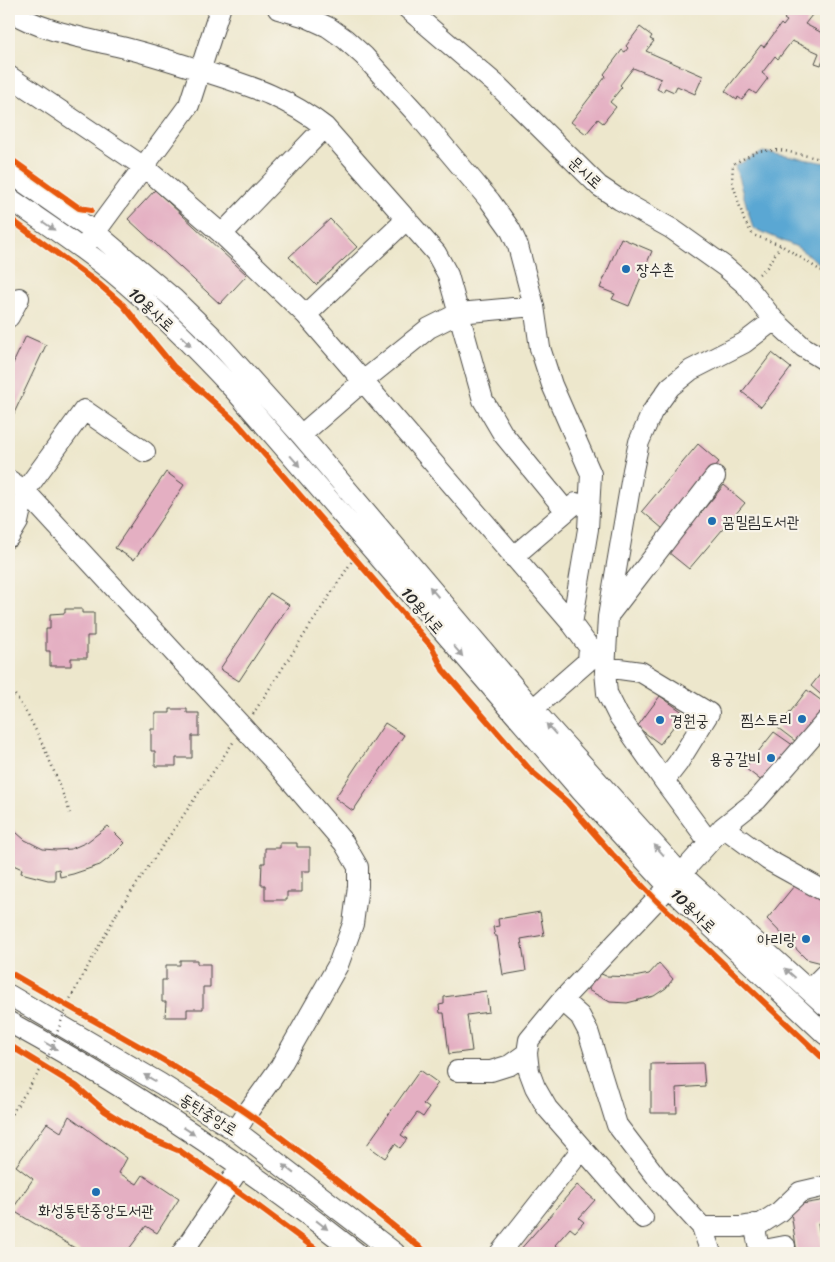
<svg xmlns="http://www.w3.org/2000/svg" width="835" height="1262" font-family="Sriracha,'Poor Story',sans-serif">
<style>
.water{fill:#5aa7d3;stroke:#42697f}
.building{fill:#e4afc2}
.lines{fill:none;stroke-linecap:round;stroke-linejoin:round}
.minor-casing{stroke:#484743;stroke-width:22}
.path{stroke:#484743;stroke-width:2.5;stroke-dasharray:1 4;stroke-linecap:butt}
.minor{stroke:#fff;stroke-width:20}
.path-bridge{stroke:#484743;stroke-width:2.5;stroke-dasharray:1 4;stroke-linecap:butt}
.cycleway-casing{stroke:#f7f3e8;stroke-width:9}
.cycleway{stroke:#e8590c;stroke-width:6}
.oneway{fill:#a0a0a0}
.poi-dot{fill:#1f6fb2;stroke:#f7f3e8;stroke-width:2}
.labels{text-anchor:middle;stroke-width:4.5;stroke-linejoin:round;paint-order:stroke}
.street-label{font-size:16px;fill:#2b2b2b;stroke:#f7f3e8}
.poi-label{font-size:16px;fill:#2b2b2b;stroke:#f7f3e8;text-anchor:start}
</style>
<rect width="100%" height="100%" fill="#f7f3e8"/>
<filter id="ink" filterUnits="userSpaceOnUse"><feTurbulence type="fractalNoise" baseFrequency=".02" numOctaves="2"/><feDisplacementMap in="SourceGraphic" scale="10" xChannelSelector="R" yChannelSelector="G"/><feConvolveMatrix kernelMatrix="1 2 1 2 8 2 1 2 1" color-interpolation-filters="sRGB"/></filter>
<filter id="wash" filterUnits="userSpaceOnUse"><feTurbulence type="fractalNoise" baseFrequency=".0096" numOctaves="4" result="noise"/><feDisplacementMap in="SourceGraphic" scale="20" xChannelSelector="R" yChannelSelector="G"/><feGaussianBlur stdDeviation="1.12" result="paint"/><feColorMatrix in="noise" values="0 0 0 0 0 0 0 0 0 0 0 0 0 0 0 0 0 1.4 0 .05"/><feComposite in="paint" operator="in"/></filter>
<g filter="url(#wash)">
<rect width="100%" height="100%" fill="#ede7cc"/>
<path class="water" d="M763 152 826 163V268L797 247 753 228 735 166Z"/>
<g id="blocks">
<path class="building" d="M792 9H811L808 12 812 15 805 24 826 35V63L823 61 821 65 815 63 819 53 792 41 778 59 775 56 762 73 768 78 756 94 750 90 742 100 738 97 737 100 725 91 761 45 764 47 781 24 783 26 787 21 784 19Z
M640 27 652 36 650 39 654 41 646 51 703 76 695 94 677 86 674 92 665 88 663 92 657 89 661 79 633 68 620 85 622 87 610 102 616 107 603 123 598 119 586 134 571 122 606 76 604 74 622 50 625 52 628 48 626 46Z
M155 190 247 275 220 304 128 219Z
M330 219 357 247 316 285 289 257Z
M621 238 652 251 629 306 612 299 615 294 600 288Z
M26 336 46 345 9 424V372Z
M772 353 791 368 761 407 742 392Z
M698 444 719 462 663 529 642 511Z
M166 472 184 485 134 560 115 548Z
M724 485 745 503 689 569 668 552Z
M270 593 289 605 239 681 220 669Z
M65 609H82V613H94V636H87V658H71V666H50V651H46V629H50V614L65 613Z
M826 667V699L811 686Z
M807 690 826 704V710L799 744 778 728Z
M660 696 684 713 660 744 637 727Z
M170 709H187V713H199V736H192V758H176V766H155V751H151V729H155V713H170Z
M385 723 404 735 353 811 335 798Z
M774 732 797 748 768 786 745 768Z
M9 826 25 840 43 849 56 850 71 849 78 846 87 842 108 826 125 843 113 855 100 865 73 874 60 877 59 869 55 870V880H48L21 873 22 869 9 863Z
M280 843H297V847H310V871H302V892H287V900H265V885H261L262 863H265V848H280Z
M794 886 817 893 826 901V958L822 963 806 959 767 919Z
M540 912 544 935 521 939 526 971 503 975 497 936H495L493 927 499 926 498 919Z
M180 960H197V964H210V987H203V1009H187V1017H165L166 1002H162V980H166V965H180Z
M659 963 673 979 666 988 654 996 627 1003 610 1002 588 990 599 973 606 976 634 977 649 974Z
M486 991 489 1012 467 1015 472 1051 449 1054 444 1013H440L439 1005 444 1004V997Z
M703 1063 705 1086 676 1088 677 1113H651V1064Z
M420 1070 438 1083 423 1104 429 1108 423 1117 417 1113 401 1135 407 1139 400 1148 395 1144 385 1158 367 1145Z
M69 1116 127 1158 119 1173 137 1184 143 1175 179 1199 157 1233 146 1226 126 1253H83L12 1210 33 1179 16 1166 47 1123 61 1132Z
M577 1185 595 1200 579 1218 584 1222 575 1232 570 1228 555 1245 559 1248 555 1253H519L518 1252Z
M826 1200V1222L818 1223 823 1253H797L790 1206Z"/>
</g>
</g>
<g filter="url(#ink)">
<use href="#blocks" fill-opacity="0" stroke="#484743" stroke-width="1"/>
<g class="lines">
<defs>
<path id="minor" d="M278 9 306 17 328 27 345 39 364 56 416 113 490 201 510 229 518 246 534 306 540 348 552 385 591 474 588 529 572 624
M408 9 498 86 599 186 620 200 672 229 724 266 746 285 774 320 803 347 826 361
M9 11C42 31 80 37 117 46 148 53 178 63 209 73 253 87 288 98 325 127L436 253 448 275 483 400 503 434 566 511
M9 76 144 167 222 234 306 315 572 624 589 647 588 661 533 709
M9 172 96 233 174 299 212 336 301 435 533 709 681 874 826 1006
M9 198C43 222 79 245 112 272 156 308 197 350 236 392L581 791 669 887 826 1035
M222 234 325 127
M88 242 189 105 220 9
M306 315 407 219
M9 317 19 298
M301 435 362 382 429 328 459 313 534 306
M9 480 25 491 273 760 344 843 358 867V886L353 924 338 965 280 1067 247 1113 236 1131
M9 537 18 522 25 491 84 410 145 452
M513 557 576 503
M611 612 715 477
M605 667 641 672 709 713 678 763 664 781
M826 721 757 800 723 827 768 860 826 892
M709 842 664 781 618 715 607 693 605 671 608 617 633 470 639 442 652 412 670 387 691 370 744 343 774 320
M809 990 826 973
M9 995 161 1084 236 1131 395 1253
M562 1000 580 1016 588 1031 617 1125 659 1180 702 1227 711 1253
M9 1022C131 1089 248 1167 357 1253
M457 1071H491L510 1065 527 1053
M643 1218 547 1108 535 1087 529 1071 527 1053 529 1040 562 1000 681 874 723 827
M754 1224 760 1253
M702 1227H741L762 1223 779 1212 800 1192 826 1186
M759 1251 785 1246
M182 1253 241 1166
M500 1253 582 1149"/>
</defs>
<use href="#minor" class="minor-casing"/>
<path class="path" d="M826 160 780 150 758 151 733 164 732 181 744 220 753 235 781 245 826 274
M759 274 767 267 781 245
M9 687C37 723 54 771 70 813
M253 714 354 558
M117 913 234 741"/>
<use href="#minor" class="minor"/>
<path class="path-bridge" d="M9 1118 47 1060 68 1003 117 913"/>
<defs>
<path id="cycleway" d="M9 158 79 208 91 210
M9 218 100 285 123 305 173 366 238 424 432 647 443 670 531 771 567 802 612 854 656 900 826 1061
M9 972C88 1019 172 1061 247 1113 310 1157 368 1206 427 1253
M9 1045 76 1086 105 1111 147 1137 180 1151 251 1201 321 1253"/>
</defs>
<use href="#cycleway" class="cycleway-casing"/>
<use href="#cycleway" class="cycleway"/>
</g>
<defs><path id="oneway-solid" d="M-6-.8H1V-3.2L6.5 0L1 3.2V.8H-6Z" transform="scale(1.25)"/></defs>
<g class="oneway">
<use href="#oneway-solid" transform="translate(49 226) rotate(35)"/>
<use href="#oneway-solid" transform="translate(186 341) rotate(44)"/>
<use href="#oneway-solid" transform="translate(295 461) rotate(49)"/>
<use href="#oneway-solid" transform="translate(434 592) rotate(-130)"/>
<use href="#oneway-solid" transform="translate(458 651) rotate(49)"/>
<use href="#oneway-solid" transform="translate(551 729) rotate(-132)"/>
<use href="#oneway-solid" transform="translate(659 850) rotate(-132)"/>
<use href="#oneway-solid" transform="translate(790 973) rotate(-138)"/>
<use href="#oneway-solid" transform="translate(51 1046) rotate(30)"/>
<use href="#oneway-solid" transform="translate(150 1078) rotate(-150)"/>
<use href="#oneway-solid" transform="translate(189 1131) rotate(33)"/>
<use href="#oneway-solid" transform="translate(288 1169) rotate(-142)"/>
<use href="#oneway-solid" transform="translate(322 1225) rotate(38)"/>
</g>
</g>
<g class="poi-dot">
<circle cx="626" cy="269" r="5"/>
<circle cx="712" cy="521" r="5"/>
<circle cx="802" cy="719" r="5"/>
<circle cx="660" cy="720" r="5"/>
<circle cx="771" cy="758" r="5"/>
<circle cx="806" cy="939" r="5"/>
<circle cx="96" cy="1192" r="5"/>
</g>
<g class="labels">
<g class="street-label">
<text transform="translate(586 172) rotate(43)" y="6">문시로</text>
<text transform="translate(152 309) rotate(43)" y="6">10용사로</text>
<text transform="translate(423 610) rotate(49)" y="6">10용사로</text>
<text transform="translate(694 910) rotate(44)" y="6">10용사로</text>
<text transform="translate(209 1114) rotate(32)" y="6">동탄중앙로</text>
</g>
<g class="poi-label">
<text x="636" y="275">장수촌</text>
<text x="722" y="527">꿈밀림도서관</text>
<text x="792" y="725" text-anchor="end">찜스토리</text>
<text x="670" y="726">경원궁</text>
<text x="761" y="764" text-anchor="end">용궁갈비</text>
<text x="796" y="945" text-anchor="end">아리랑</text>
<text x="96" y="1216" text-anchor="middle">화성동탄중앙도서관</text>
</g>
</g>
<rect width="835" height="1262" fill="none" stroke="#f7f3e8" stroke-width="30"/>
</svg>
